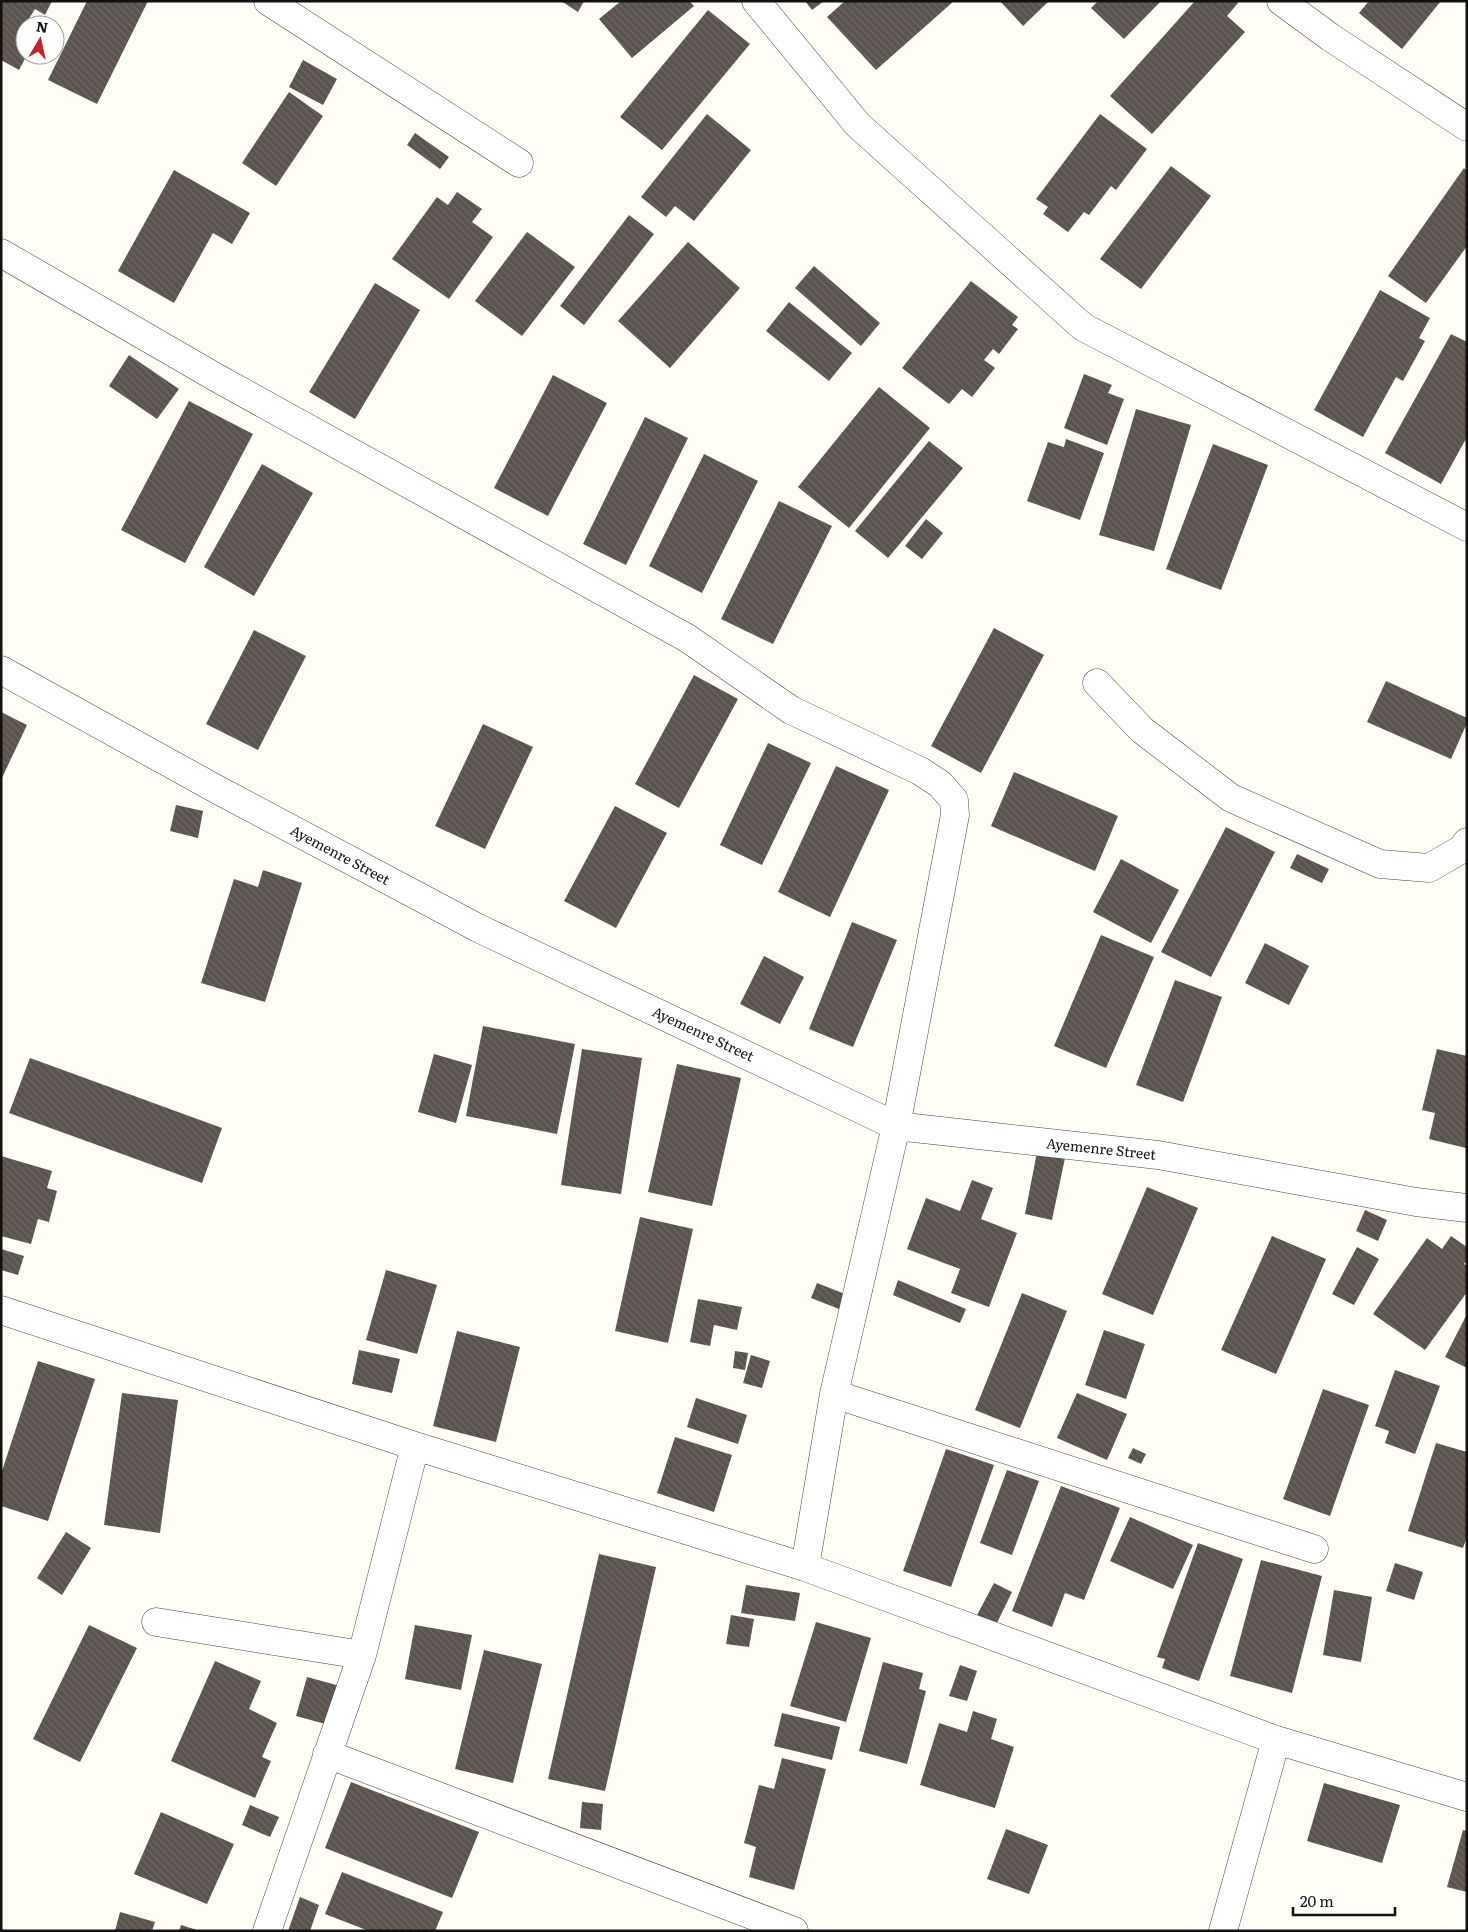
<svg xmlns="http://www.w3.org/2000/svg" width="1468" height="1932" font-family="Literata,serif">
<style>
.building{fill:url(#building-back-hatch)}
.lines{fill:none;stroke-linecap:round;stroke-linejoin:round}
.minor-casing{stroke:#444;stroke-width:29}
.minor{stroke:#fff;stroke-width:28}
.labels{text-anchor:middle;stroke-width:5;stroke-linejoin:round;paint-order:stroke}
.street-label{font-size:14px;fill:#111;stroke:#fff}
</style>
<defs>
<pattern id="building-back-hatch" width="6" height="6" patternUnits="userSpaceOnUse" patternTransform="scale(1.25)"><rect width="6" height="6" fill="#5a524d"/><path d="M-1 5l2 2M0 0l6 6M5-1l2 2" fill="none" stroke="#6d6662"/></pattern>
</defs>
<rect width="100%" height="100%" fill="#fffdf5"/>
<path class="building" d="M1 1H52L45 15 35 9 25 25 21 35 25 37V55H27L19 70 1 60Z
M87 1H148L97 104 48 80Z
M561 1H584L578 12Z
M621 1H689L694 6 632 58 599 19Z
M805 1H824L812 10Z
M845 1H954L876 70 827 17Z
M1000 1H1049L1023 26Z
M1098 1H1161L1124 39 1091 8Z
M1195 1H1236L1238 3 1227 16 1245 32 1152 134 1110 96Z
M1369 1H1441L1402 49 1359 13Z
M708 10 750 44 662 150 620 117Z
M303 60 337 79 323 105 289 87Z
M289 92 323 116 276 186 242 163Z
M707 114 751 150 694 221 675 206 666 217 641 197Z
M1100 114 1147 149 1116 190 1111 186 1089 215 1084 212 1068 232 1043 214 1048 207 1036 199Z
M415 133 449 157 440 169 407 145Z
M1171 166 1211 196 1141 289 1100 259Z
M1464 168 1467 171V246L1426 303 1388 276Z
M174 170 250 213 232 244 213 233 174 303 118 271Z
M457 192 482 209 472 222 493 237 449 299 392 259 437 197 448 205Z
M629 215 654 234 584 325 560 306Z
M527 232 575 267 522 336 475 301Z
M688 242 740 288 670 368 618 321Z
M814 266 880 323 861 346 795 288Z
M971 281 1018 317 1012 325 1018 329 999 354 993 349 984 360 995 368 972 397 962 389 949 404 902 368Z
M375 283 420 310 355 419 309 392Z
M1380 290 1430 318 1419 338 1425 341 1403 381 1396 377 1363 437 1314 410Z
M789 302 852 353 829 381 766 331Z
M1451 334 1467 342V437L1441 484 1385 453Z
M129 355 179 389 157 419 109 386Z
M1084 374 1112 385 1108 393 1124 399 1107 445 1064 428Z
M553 375 607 403 548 516 494 488Z
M879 387 930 428 849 528 798 487Z
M189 401 253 434 185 563 121 530Z
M1136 409 1191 425 1154 551 1099 535Z
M645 417 688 438 626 565 583 544Z
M1066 439 1104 453 1080 520 1027 501 1048 442 1064 447Z
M929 441 963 468 888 558 855 531Z
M1213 444 1268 465 1221 590 1166 569Z
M704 454 758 481 702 593 649 566Z
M262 464 313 493 254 596 204 567Z
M779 501 832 526 773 644 721 619Z
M926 519 943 533 922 559 905 546Z
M994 628 1044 655 981 773 931 746Z
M254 630 306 656 258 750 206 724Z
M694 675 738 699 679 808 635 784Z
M1386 681 1467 718V723L1451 759 1367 722Z
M1 712 27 725 1 780Z
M483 724 533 747 485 849 435 826Z
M768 743 811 763 762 865 720 845Z
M836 766 889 790 830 917 778 892Z
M1014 772 1118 816 1095 871 991 826Z
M176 805 203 811 198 838 170 831Z
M615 806 667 833 616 928 564 901Z
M1226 827 1275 852 1211 977 1161 952Z
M1297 854 1329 869 1322 883 1290 868Z
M1121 859 1179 890 1151 943 1093 912Z
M263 870 302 883 265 1002 201 983 234 879 258 887Z
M852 922 897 940 853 1047 809 1029Z
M1101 935 1154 957 1106 1068 1054 1046Z
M1265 943 1309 966 1289 1005 1245 983Z
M764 956 804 977 780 1024 740 1004Z
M1175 980 1222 997 1183 1102 1136 1085Z
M483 1026 575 1044 557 1134 466 1116Z
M582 1049 642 1058 621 1194 561 1185Z
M1437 1049 1467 1056 1466 1148 1429 1139 1435 1113 1422 1110Z
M434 1054 472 1065 456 1123 418 1112Z
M30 1058 222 1128 202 1183 9 1113Z
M677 1064 741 1078 712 1206 648 1192Z
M1037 1152 1065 1158 1052 1220 1025 1214Z
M1 1156 52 1171 47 1188 57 1191 49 1222 38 1219 31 1244 1 1236Z
M972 1180 993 1188 981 1219 1017 1233 989 1307 951 1293 960 1269 907 1249 926 1198 960 1211Z
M1147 1187 1198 1208 1153 1315 1102 1294Z
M1365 1210 1387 1220 1378 1241 1356 1231Z
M640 1217 693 1229 668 1343 615 1331Z
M1272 1236 1326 1259 1276 1374 1221 1350Z
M1451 1236 1467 1247V1260L1464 1264 1467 1266V1292L1425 1350 1373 1314 1427 1238 1442 1249Z
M1357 1247 1379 1259 1354 1305 1332 1294Z
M1 1249 24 1256 18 1275 1 1270Z
M386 1270 437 1285 417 1354 366 1340Z
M898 1280 966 1309 960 1323 893 1295Z
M817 1283 845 1294 839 1309 811 1298Z
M1022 1293 1067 1311 1020 1428 975 1410Z
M698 1299 742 1307 737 1330 714 1325 710 1346 690 1342Z
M1467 1314V1368L1445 1357Z
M1104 1330 1145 1344 1126 1399 1085 1385Z
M457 1331 520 1347 496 1442 433 1426Z
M359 1350 400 1359 392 1393 352 1384Z
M735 1351 748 1353 745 1370 733 1368Z
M751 1355 770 1361 762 1388 743 1383Z
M38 1361 95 1379 48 1521 1 1506V1474Z
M1395 1370 1440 1386 1415 1454 1385 1443 1389 1431 1375 1426Z
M1323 1389 1369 1405 1330 1516 1283 1499Z
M122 1393 178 1400 160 1533 104 1525Z
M1077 1393 1127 1414 1107 1460 1057 1438Z
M696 1398 747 1415 738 1444 687 1427Z
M675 1437 732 1455 714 1512 657 1493Z
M1436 1443 1467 1452V1536L1463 1548 1408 1531Z
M1133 1448 1146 1454 1141 1464 1128 1458Z
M946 1449 994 1465 951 1587 903 1571Z
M1007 1470 1039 1481 1012 1555 980 1543Z
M1061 1486 1120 1508 1084 1600 1065 1593 1052 1627 1012 1611Z
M1130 1517 1193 1545 1173 1589 1110 1561Z
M66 1532 91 1548 62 1595 37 1578Z
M1198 1543 1243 1559 1199 1681 1162 1668 1165 1659 1157 1657Z
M599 1554 656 1567 605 1791 548 1779Z
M1261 1560 1322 1576 1292 1693 1230 1676Z
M1395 1563 1423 1572 1414 1600 1386 1591Z
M994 1583 1012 1592 995 1627 976 1617Z
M746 1585 800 1593 795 1621 741 1613Z
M1334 1590 1372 1597 1361 1662 1323 1655Z
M731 1615 754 1619 749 1647 726 1644Z
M816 1622 871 1638 846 1722 790 1706Z
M89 1625 137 1648 80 1762 33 1739Z
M415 1625 472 1635 461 1690 405 1679Z
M484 1650 542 1664 513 1783 455 1769Z
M215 1661 261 1681 249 1709 277 1723 262 1757 271 1761 255 1798 171 1761Z
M883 1662 923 1673 919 1689 926 1691 907 1764 859 1751Z
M960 1665 977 1671 967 1701 949 1696Z
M307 1677 340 1686 329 1725 296 1716Z
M973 1711 997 1719 991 1739 1014 1747 995 1808 920 1785 939 1723 967 1732Z
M782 1713 840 1727 832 1760 774 1746Z
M782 1758 826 1769 794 1890 749 1877 756 1847 744 1843 759 1785 774 1789Z
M351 1782 479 1832 452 1898 325 1848Z
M1324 1783 1400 1805 1382 1863 1307 1841Z
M582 1802 603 1804 601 1830 580 1828Z
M250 1805 279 1817 270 1837 242 1825Z
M161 1812 234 1844 207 1904 134 1874Z
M1006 1829 1048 1845 1029 1894 987 1879Z
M1463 1830 1467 1831V1892L1447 1887Z
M342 1872 443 1912 435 1931H369L325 1914Z
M300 1897 319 1905 310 1931H288Z
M120 1912 155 1922 152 1931H115Z
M181 1925 197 1930V1931H179Z"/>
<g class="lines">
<defs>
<path id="minor" d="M268 1 519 163
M756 1 858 125 1083 327 1467 527
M1281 1 1330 37 1467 127
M1 253 217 378 687 638 791 710 920 771 940 784 954 800 955 815 896 1126 834 1394 805 1567
M1 670 218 790 478 928 896 1126 1158 1155 1416 1202 1467 1208
M1097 683 1142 730 1231 798 1380 864 1429 868 1462 849 1467 842
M1 1310 415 1446 805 1567 1276 1740 1467 1797
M834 1394 1314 1549
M156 1622 362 1655
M327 1754 794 1931
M267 1931 362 1655 415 1446
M1223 1931 1276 1740"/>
</defs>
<use href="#minor" class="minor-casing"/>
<use href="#minor" class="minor"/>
</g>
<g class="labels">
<g class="street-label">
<text transform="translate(340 855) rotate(28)" y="5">Ayemenre Street</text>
<text transform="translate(703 1034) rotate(25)" y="5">Ayemenre Street</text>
<text transform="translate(1101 1149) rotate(6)" y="5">Ayemenre Street</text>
</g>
</g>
<rect width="1468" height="1932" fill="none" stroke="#111111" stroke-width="5"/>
<g transform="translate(40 40) rotate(9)"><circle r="24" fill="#ffffff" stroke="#a0a0a0"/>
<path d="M0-4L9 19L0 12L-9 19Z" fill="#c4262e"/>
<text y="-8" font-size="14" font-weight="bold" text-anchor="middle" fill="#111111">N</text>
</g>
<path d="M1293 1907v8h102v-8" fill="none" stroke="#111111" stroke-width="2.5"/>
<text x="1300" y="1907" font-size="15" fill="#111111" stroke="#ffffff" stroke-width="4" paint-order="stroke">20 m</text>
</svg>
